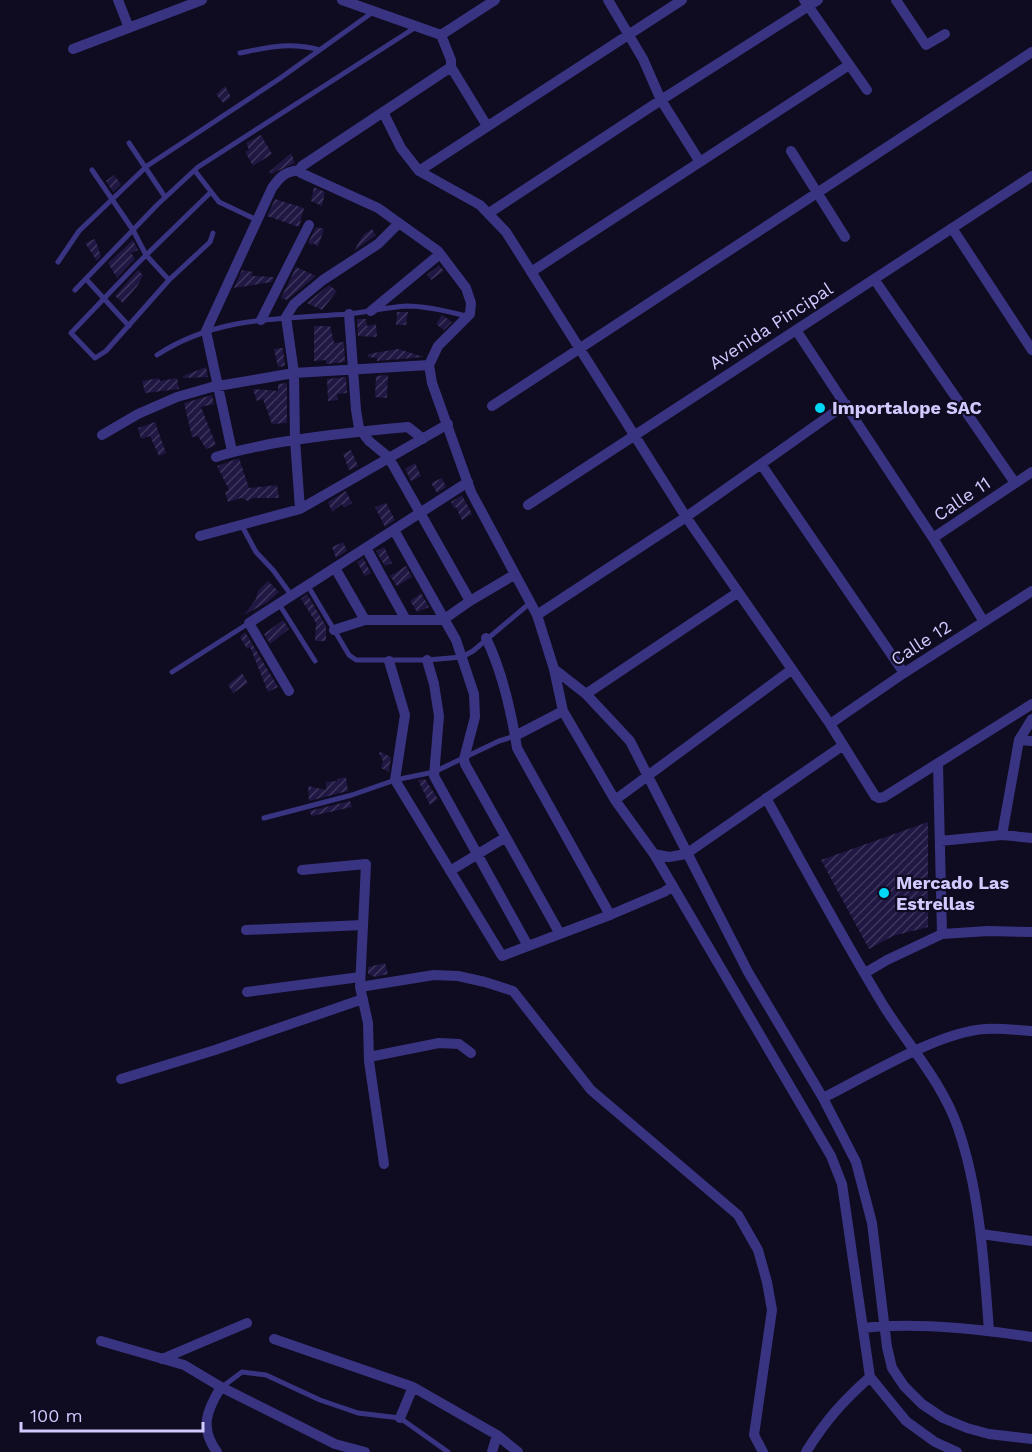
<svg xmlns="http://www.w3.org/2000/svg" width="1032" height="1452" font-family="'Work Sans',sans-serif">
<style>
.building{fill:url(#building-hatch)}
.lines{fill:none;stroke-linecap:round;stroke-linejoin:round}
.lane{stroke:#393481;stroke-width:5}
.street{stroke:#393481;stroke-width:10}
.poi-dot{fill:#00d8f5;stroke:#0f0b20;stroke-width:2}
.labels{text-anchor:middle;stroke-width:4.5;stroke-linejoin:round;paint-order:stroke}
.street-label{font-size:18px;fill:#d1caff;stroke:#0f0b20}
.poi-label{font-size:18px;font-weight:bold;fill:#d1caff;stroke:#0f0b20;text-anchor:start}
</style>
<defs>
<pattern id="building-hatch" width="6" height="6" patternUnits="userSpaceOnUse" patternTransform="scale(1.5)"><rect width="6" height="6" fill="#201742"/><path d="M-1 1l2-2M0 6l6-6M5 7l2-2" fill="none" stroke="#3f375e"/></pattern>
</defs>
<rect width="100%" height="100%" fill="#0f0b20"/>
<path class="building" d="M225 86 231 97 223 103 216 94Z
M261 135 272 154 253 166 245 152 249 150 246 143Z
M291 153 295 163 271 174 269 172Z
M114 175 121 184 113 192 106 181Z
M314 187 325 192 322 206 311 201Z
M275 199 304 208 299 227 267 216Z
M316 227 324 229 318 247 313 243 312 245 308 243Z
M372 229 376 235 354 251 363 235Z
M95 239 101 256 97 261 85 243Z
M133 240 138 250 131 253 135 259 117 278 108 263Z
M439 265 444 271 431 280 427 275Z
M296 267 316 276 287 300 281 298Z
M138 270 143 275 138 285 123 303 115 296Z
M242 270 253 272 252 276 274 277 272 282 234 288Z
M329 285 337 291 322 310 307 303Z
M397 312H408L406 325H396Z
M442 315 452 322 444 330 436 324Z
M357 319H366L367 326 376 324 377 337 358 336Z
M314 326H330L334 343 344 342 345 362 326 364V360L314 361Z
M283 348 285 366 278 367 274 349Z
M398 349 424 357 377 361V358L368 357V354Z
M206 367 208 377 183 378V376Z
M388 375 387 398 375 397 376 376Z
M346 377 347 393 337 394 338 400 328 401 327 379Z
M159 378 160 381 177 378 179 389 145 393 142 381Z
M287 383V423L272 424 263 399 257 401 253 389 278 391V384Z
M212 395 214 404 201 407 216 445 206 449 198 436 192 437 184 403Z
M155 422 166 453 159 456 150 436 141 439 138 428Z
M351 450 358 466 349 470 343 454Z
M239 458 249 488 277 485 279 498H253L248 501 241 498 228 502 225 492 229 490 217 466Z
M415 463 421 476 411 481 405 469Z
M442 478 446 487 437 493 431 483Z
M346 491 352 503 344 508 342 504 332 512 328 502Z
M462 495 472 514 462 520 456 507 454 508 451 502Z
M386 503 395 520 385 527 375 507Z
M343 542 347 551 336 558 332 547Z
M384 547 392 563 385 566 376 551Z
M363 558 371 573 365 576 357 562Z
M406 566 412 577 397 586 390 576Z
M268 581 279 592 268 602 244 615 256 599 258 591Z
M421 593 429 607 417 612 410 601Z
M307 594 326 626V641H315L316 623 301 599Z
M283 620 289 629 270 644 264 634Z
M245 632 278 687 268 692 250 647 247 649 240 637Z
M242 673 248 683 233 693 228 685Z
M378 751 391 757 389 772 381 768 383 761Z
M346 777 348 791 309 801 308 786 326 790V782L337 781V779Z
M425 779 438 799 430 805 418 780Z
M350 801 352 807 312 816 309 811Z
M928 822V927L893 936 869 949 821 860Z
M385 963 388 974 375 977 368 974V967Z"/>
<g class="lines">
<path class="lane" d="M240 53C270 47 289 42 320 50
M129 143 165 197
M92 170 133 230 146 255 169 280
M195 171 219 202 257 220
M211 192 138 263 71 333 95 358 106 351 169 280 210 242 213 233
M58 262 79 231 147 166 279 79 373 12
M86 279 129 326
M75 290 158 204 198 167 416 27
M157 355C217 316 280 319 348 314 367 312 387 307 407 306 427 306 447 311 466 316
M242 526 256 552 273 570 292 596
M308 586 349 655 356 660H427L462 657 473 651 530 603
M279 604 315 661
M172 672 249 623
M264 818 352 795 395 780 434 772 499 741 515 736
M222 1387 242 1372 266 1375 320 1400 358 1413 400 1418 448 1452"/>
<path class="street" d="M118 0 129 28
M608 0 643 59 661 100 700 162
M804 0 867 90
M896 0 926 45 945 34
M441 35 495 0
M73 49 202 0
M451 67 487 126
M383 112 401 148 419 171 480 205 506 232 686 517 830 724 875 796 879 798 884 797 1032 704
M791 151 845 237
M299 170 301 173 378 208 438 251 466 288 471 303 470 314 438 346 429 365 432 383 471 492 537 615 554 669 563 711 615 800 654 854
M419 171 682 0
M489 213 661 100 818 0
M952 228 1032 350
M531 272 849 65
M874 279 1015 483
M371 311 440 254
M349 314 356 410 359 428 369 441 386 455 393 465 470 601 514 575
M261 320 309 225
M796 330 933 538
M492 406 1032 52
M102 435 138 414 177 397 212 387 294 373 429 365
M232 451 206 331 272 188C280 177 284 172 299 170L302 166 451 67V60L441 35 342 0
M216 457C234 451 252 448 270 444 316 436 362 431 408 427L423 439
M761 464 904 673
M528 505 1032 176
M300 509 295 440 294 373 286 317 294 304 323 280 378 244 399 223
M394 530 456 640 474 694 475 717 464 759 465 764 560 934
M200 536 300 509 448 424
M366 548 406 620
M335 568 365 620
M537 615 686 517 846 404
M984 622 933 538 1032 472
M334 630 365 620H443L470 601
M486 638C501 669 509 702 515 736
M427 660 434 684 439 716 434 776 528 946
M389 661 405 715 395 780 502 956 610 915
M554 669 586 694 737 593
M289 691 249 623 468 482
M586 694 630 741 748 972 823 1098 856 1162 872 1223 887 1347 892 1368 904 1386 922 1404 943 1418 967 1428 989 1434 1032 1439
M563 711 515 736 517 748 610 915 664 892 673 886
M830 724 904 673 1032 591
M1019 740 1032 741
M842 746 686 854 669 857 654 854 831 1156 842 1184 870 1377 906 1421 935 1442 957 1452
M938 764 942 934
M766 798C805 868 843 939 885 1008 910 1047 943 1084 958 1128 980 1192 984 1264 989 1331
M615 800 791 670
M1002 835 1019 740 1032 719
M940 841 1002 835 1032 838
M302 870 366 864 360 987 368 1023 369 1061 384 1164
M450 871 506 837
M246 930 363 925
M865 973 887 960 942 934 988 931 1032 932
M360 987 434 975 458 976 485 982 513 991 591 1090 738 1215 758 1250 767 1282 772 1310 754 1435 763 1452
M247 992 360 977
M369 1057 439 1043 459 1044 471 1053
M121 1079 215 1050 363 999
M823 1098C867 1076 938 1032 985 1029 1001 1028 1017 1030 1032 1031
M981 1234 1032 1241
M863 1328C916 1322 979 1329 1032 1337
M274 1339 413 1387 497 1435 518 1452
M101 1341 184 1365 221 1387 335 1444 365 1452
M162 1359 247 1323
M400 1418 413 1387
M217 1452C199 1428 207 1410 221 1387
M492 1452 497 1435
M806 1452C826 1420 842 1402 870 1377"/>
</g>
<g class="poi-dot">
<circle cx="820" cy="408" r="6"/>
<circle cx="884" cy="893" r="6"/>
</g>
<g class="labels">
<g class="street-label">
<text transform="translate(771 326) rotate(-33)" y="6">Avenida Pincipal</text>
<text transform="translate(962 499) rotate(-34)" y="6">Calle 11</text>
<text transform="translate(921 643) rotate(-33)" y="6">Calle 12</text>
</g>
<g class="poi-label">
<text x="832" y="414">Importalope SAC</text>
<text x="896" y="889">Mercado Las<tspan x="896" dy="21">Estrellas</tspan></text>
</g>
</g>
<path d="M21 1422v9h182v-9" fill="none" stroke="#d1caff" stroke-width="3"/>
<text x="30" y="1422" font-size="18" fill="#d1caff" stroke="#0f0b20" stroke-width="4.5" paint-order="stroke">100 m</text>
</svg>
